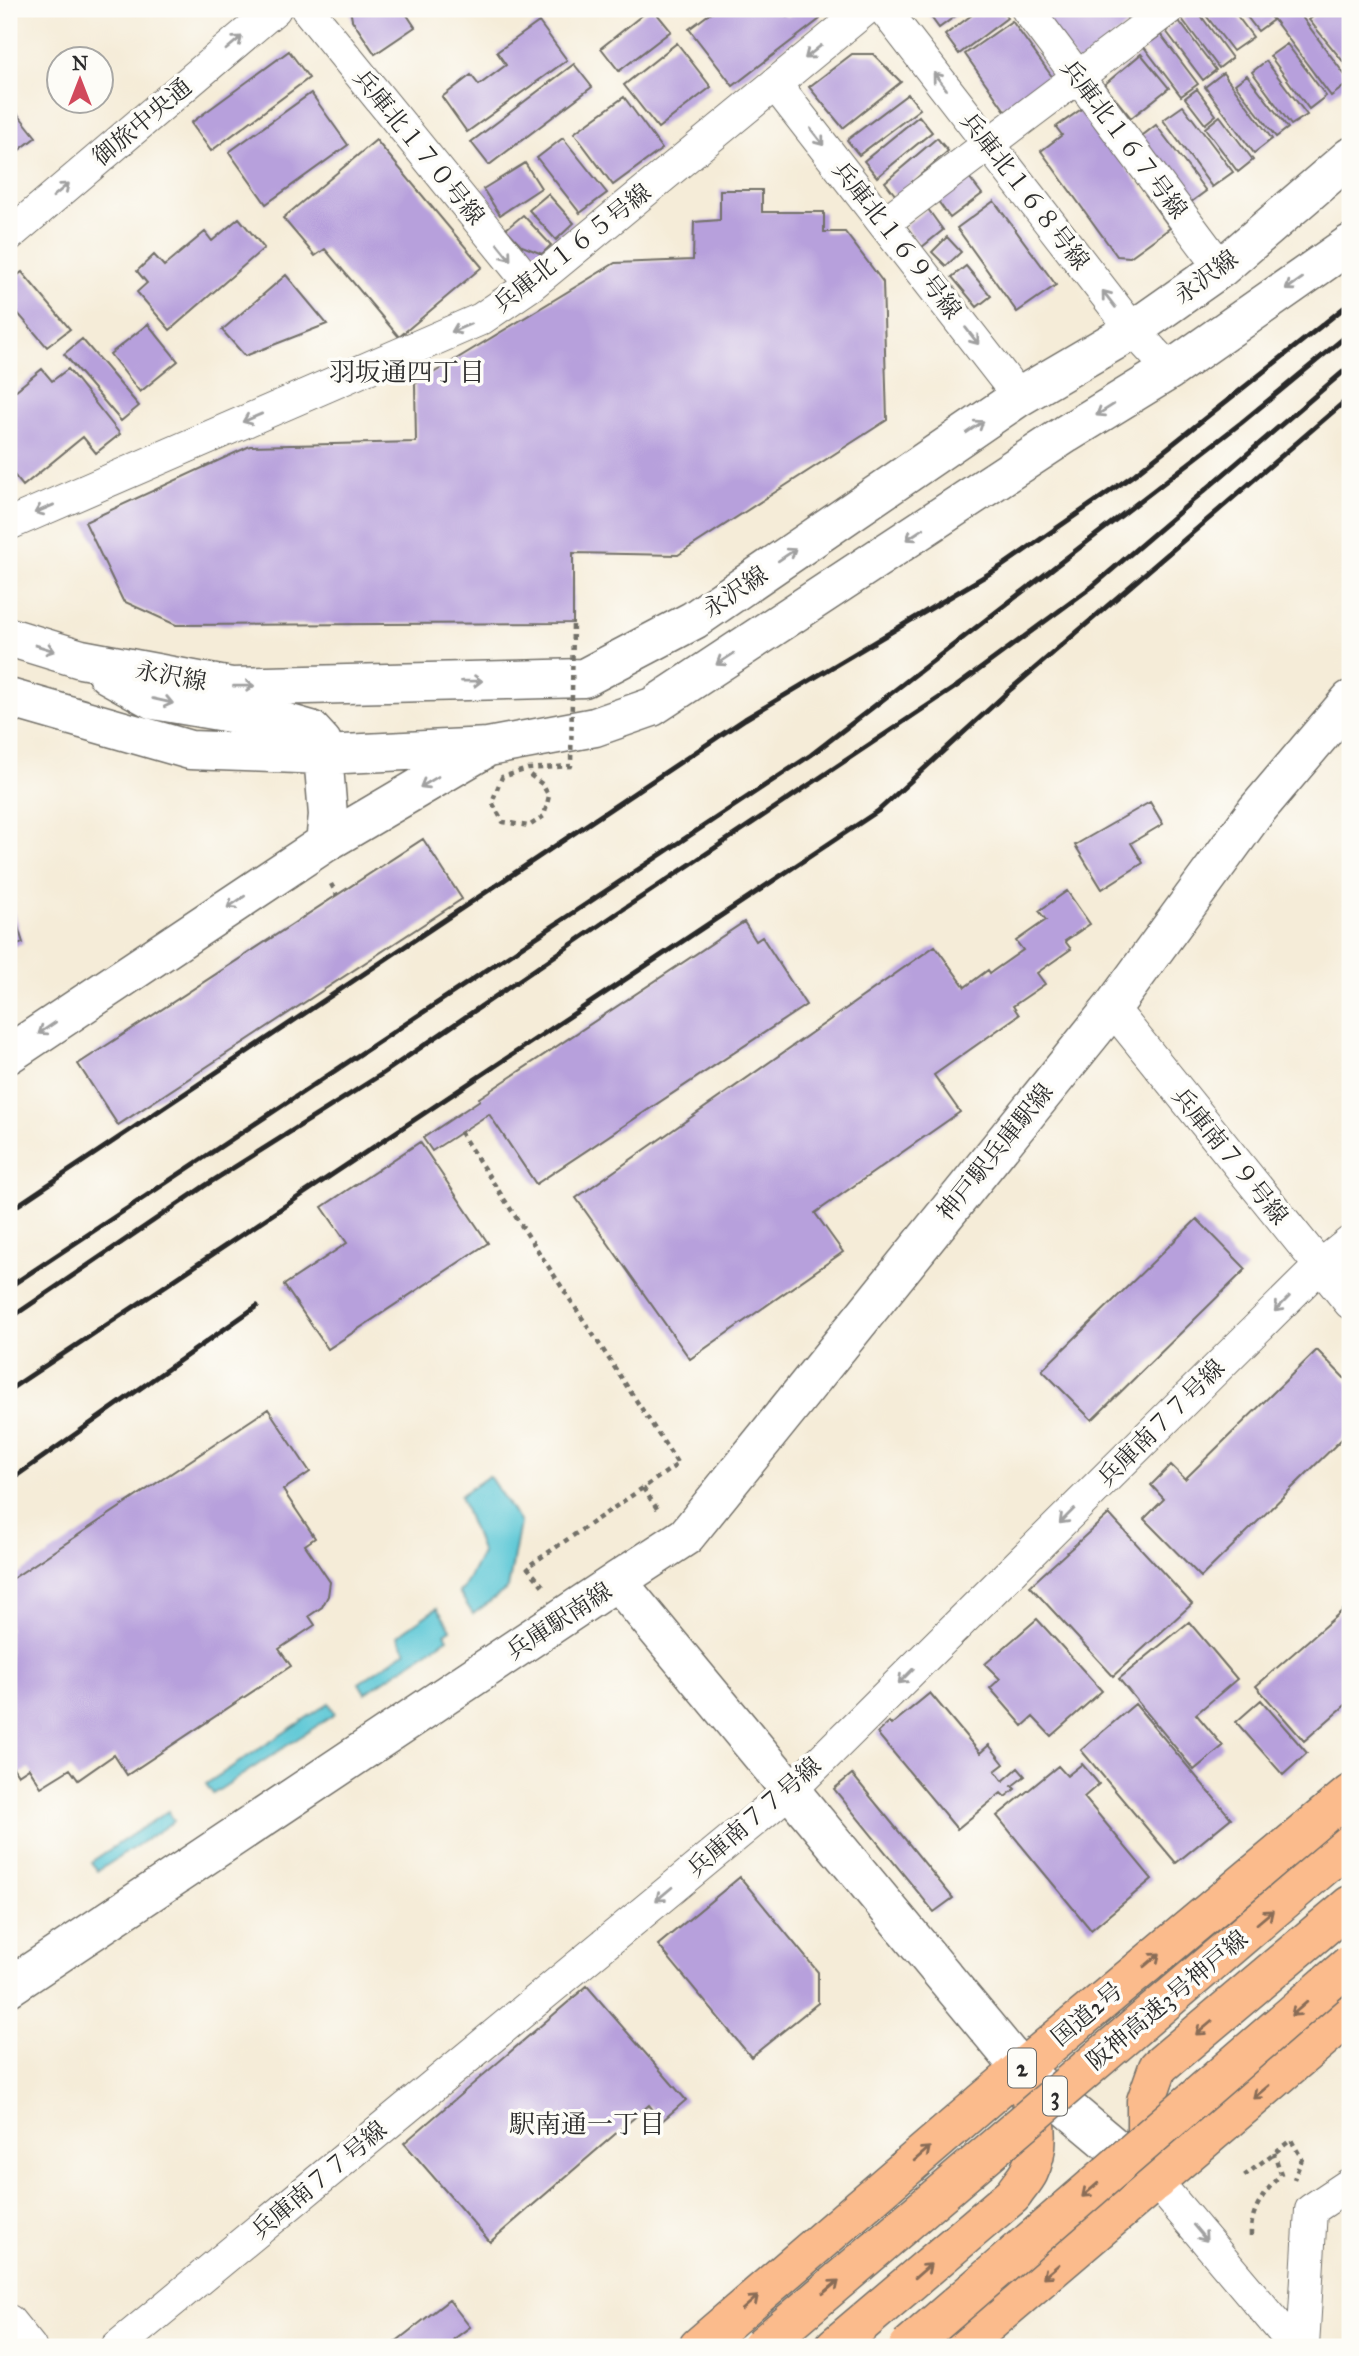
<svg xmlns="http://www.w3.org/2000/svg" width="1359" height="2356" font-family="'IM FELL Great Primer','Noto Serif JP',serif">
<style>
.water{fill:#5cc7d6;stroke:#447980;stroke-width:2}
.building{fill:#b7a0dc}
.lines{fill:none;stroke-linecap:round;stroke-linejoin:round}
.minor-casing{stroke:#726f68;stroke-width:34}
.tertiary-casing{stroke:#726f68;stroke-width:41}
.trunk-casing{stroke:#726f68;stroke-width:41}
.motorway-casing{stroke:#726f68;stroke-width:41}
.path{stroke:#726f68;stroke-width:4.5;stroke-dasharray:5 5;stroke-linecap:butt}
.minor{stroke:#fff;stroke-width:32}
.tertiary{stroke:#fff;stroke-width:38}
.trunk{stroke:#fbbb8c;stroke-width:38}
.motorway{stroke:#fbbb8c;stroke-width:38}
.rail{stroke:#2b2b2b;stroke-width:5}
.motorway-bridge-casing{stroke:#726f68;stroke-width:41;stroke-linecap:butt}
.path-bridge{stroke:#726f68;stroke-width:4.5;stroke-dasharray:5 5;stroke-linecap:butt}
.motorway-bridge{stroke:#fbbb8c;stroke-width:38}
.oneway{stroke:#a0a0a0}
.oneway2{stroke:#896c57}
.labels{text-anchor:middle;stroke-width:7;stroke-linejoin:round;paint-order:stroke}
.shield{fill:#fdfcf7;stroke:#6a6a68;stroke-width:2}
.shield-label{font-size:23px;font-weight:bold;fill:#2b2b2b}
.street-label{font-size:24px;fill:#2b2b2b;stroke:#fdfcf7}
.neighbourhood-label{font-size:26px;fill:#2b2b2b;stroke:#fdfcf7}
</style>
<rect width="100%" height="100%" fill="#fdfcf7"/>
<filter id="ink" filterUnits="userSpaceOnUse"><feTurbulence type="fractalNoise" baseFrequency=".0143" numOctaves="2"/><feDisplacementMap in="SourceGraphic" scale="14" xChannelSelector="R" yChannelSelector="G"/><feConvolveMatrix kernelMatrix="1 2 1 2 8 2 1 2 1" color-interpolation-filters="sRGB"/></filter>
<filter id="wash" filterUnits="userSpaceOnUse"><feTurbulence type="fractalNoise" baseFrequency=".00686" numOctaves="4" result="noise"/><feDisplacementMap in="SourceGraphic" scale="28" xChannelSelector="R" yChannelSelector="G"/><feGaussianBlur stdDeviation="1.57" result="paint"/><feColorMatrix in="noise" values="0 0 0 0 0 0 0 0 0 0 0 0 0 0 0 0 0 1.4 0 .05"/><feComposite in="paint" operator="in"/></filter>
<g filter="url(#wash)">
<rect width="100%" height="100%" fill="#f5ecd8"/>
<path class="water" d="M489 1476 520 1523 508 1588 473 1614 459 1592 463 1589 482 1553 460 1496Z
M437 1608 451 1629 445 1633 448 1638 365 1693 359 1683 406 1651 397 1636Z
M329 1703 335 1714 213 1794 206 1784Z
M168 1811 174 1821 98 1871 91 1862Z"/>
<g id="blocks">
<path class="building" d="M350 9H403L415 27 375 54 352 20Z
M650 9H653L671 31 619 71 601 48Z
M716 9H780L787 17 798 9H819L820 19 733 86 689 29Z
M929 9H965L939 28 928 13Z
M980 9H1001L1007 18 959 54 945 35Z
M1052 9H1120L1131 23 1078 63 1042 16Z
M1196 9 1232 58 1219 68 1182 19Z
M1201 9H1232L1253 37 1233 51Z
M1241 9H1264L1273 20 1258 31Z
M1266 9H1296L1350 82 1331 96Z
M1322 9H1350V70L1309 20Z
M1012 21 1053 78 1006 112 965 54Z
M1179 21 1216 70 1203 80 1166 31Z
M539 22 567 60 467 132 442 97 471 75 479 85 506 65 497 52Z
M1161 35 1198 84 1181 96 1144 47Z
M677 43 711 87 658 128 624 85Z
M1287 44 1326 96 1309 109 1270 56Z
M289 51 309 78 211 151 191 123Z
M852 54H873L901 82 843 128 809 87Z
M1141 54 1169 88 1131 118 1104 85Z
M1266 61 1307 115 1291 125 1252 72Z
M574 64 592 87 489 165 471 142Z
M1223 73 1272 139 1254 153 1205 87Z
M1247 75 1288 128 1276 137 1235 84Z
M1197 89 1216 115 1205 124 1185 98Z
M311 93 348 145 266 204 229 152Z
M908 94 920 109 859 155 847 140Z
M624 97 662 149 613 185 574 133Z
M9 103 36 137 9 158Z
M1183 106 1233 172 1212 187 1163 120Z
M1083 108 1170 228 1130 257 1117 256 1041 151 1062 135 1056 127Z
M919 116 932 132 877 177 864 161Z
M1220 116 1253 160 1238 172 1205 128Z
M1156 125 1206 191 1187 205 1138 139Z
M563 138 607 193 580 213 537 158Z
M937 138 948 151 896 196 885 182Z
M376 140 482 267 399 337 325 249 315 256 283 218Z
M525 163 541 188 500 215 483 189Z
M969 177 982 194 950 218 938 201Z
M720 190H762V212H824V232H845L883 282 887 420 678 555 573 553V623L176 625 123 601 85 522 250 446 416 442 415 384 615 263 693 260 694 222 720 220Z
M548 194 574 223 556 240 529 210Z
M994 201 1056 285 1017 312 957 228Z
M928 209 943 230 922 247 906 226Z
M523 215 551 245 542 254 522 246 506 229Z
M239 218 264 248 170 330 137 292 147 283 137 271 154 255 164 266 205 232 212 241Z
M947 237 961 252 946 266 932 252Z
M966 266 991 296 977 307 952 277Z
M22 272 70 329 47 347 9 303V282Z
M286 275 327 324 245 356 222 330Z
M148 324 178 361 140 392 110 354Z
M82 339 139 406 121 421 64 354Z
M42 369 52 381 68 369 120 434 96 453 83 437 23 486 9 469V396Z
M1150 802 1163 824 1131 843 1143 863 1102 889 1075 845Z
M423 839 462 899 118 1125 78 1064Z
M1067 891 1090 924 1065 941 1071 949 1037 973 1045 984 1013 1006 1019 1015 934 1075 960 1112 815 1213 843 1252 690 1359 576 1198 935 946 965 987 988 970 990 973 1023 950 1016 941 1046 920 1039 911Z
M13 911 23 943 9 948V912Z
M744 922 756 941 762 937 806 1005 536 1184 489 1114 432 1151 423 1138 480 1100 479 1098Z
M420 1142 488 1243 328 1349 284 1285 347 1243 322 1207Z
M1197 1219 1246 1269 1092 1420 1042 1370Z
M1317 1350 1350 1384V1431L1201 1577 1144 1519 1164 1499 1151 1485 1171 1465 1185 1479Z
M268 1409 310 1472 283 1490 315 1538 305 1545 330 1582 328 1596 322 1607 309 1616 315 1625 279 1649 291 1666 127 1775 114 1755 78 1780 70 1769 41 1787 29 1768 18 1775 9 1761V1581Z
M1109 1514 1192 1604 1113 1676 1030 1586Z
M1350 1604V1701L1304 1741 1256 1686Z
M1037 1619 1102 1691 1051 1736 1033 1717 1023 1726 990 1688 1000 1679 985 1664Z
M1189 1622 1237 1679 1196 1714 1223 1746 1194 1770 1119 1679Z
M930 1693 980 1753 989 1745 1004 1764 995 1771 1003 1781 1018 1768 1025 1776 1012 1786 1015 1789 1005 1797 1001 1793 957 1829 877 1733 889 1722 891 1725Z
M1261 1700 1307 1753 1283 1775 1236 1722Z
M1135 1704 1231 1818 1176 1863 1081 1750Z
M1082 1764 1099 1784 1084 1797 1152 1879 1091 1930 997 1816 1058 1766 1067 1776Z
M852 1774 953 1898 934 1912 834 1789Z
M740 1877 818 1972V2003L751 2057 658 1945Z
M587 1986 686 2100 662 2121 649 2105 490 2242 404 2143Z
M449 2300 470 2327 454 2339 461 2347H389Z"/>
</g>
</g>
<g filter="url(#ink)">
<use href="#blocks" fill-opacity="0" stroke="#726f68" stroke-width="2"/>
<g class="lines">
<defs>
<path id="minor" d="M307 9 531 285
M884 9 1133 330 1170 370
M1027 9 1221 268
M775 84 1019 397
M884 223 1168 9
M9 235 275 9
M9 524 481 319 531 285 866 9
M1112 1008 1350 1303
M1156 2181 1296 2347
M9 2321 30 2347
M117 2347 791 1790 1319 1267 1350 1242
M1303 2347 1311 2210 1350 2184"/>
<path id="tertiary" d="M9 637 81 659 231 687 584 678 694 620 1019 397 1133 330 1221 268 1350 157
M107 674 154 700 283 722 311 730 322 742 328 815 325 843
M9 698 190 750 323 755 488 747 595 727 652 707 1066 434 1170 370 1350 244
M9 1054 325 843 483 750
M617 1581 686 1536 1112 1008 1256 811 1350 700
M9 1987 617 1581 1021 2069 1151 2178"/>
<path id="trunk" d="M698 2347 1021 2069 1350 1794
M961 2347 1350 2015"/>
<path id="motorway" d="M1156 2181 1146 2129V2101L1158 2067 1350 1905
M834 2347 1013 2195C1018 2187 1025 2180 1029 2172 1045 2139 1033 2101 1021 2069"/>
</defs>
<use href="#minor" class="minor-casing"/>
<use href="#tertiary" class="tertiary-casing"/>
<use href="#trunk" class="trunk-casing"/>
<use href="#motorway" class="motorway-casing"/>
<path class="path" d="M331 884 337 895
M460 1132 678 1464 527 1567 543 1586
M643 1488 658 1510
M1244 2176 1291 2140 1302 2159 1294 2179
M1251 2236C1250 2209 1264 2193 1281 2174L1274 2153"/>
<use href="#minor" class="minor"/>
<use href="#tertiary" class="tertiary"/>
<use href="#trunk" class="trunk"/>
<use href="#motorway" class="motorway"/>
<path class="rail" d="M9 1211 745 719 1002 566 1135 474 1350 303
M9 1287 811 755 1241 423 1350 333
M9 1319 206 1185 382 1074 619 912 957 686 1093 586 1350 366
M9 1390 878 811 1011 689 1350 397
M9 1481 257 1306"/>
<defs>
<path id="motorway-bridge" d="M761 2347 1350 1844
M908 2347 1350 1964"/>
</defs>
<use href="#motorway-bridge" class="motorway-bridge-casing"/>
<path class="path-bridge" d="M530 775 542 784 549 796 544 816 529 826 503 822 492 802 502 777 528 769 571 766 573 623"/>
<use href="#motorway-bridge" class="motorway-bridge"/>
</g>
<defs><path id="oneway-shaft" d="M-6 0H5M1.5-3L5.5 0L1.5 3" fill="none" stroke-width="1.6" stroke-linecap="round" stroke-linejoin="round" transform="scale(1.75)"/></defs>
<g class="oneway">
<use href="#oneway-shaft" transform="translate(234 43) rotate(-40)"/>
<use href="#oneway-shaft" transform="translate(813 52) rotate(141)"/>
<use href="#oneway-shaft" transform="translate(940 81) rotate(-128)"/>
<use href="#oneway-shaft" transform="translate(817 137) rotate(52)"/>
<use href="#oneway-shaft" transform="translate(61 190) rotate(-40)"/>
<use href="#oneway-shaft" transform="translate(504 252) rotate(51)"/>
<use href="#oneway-shaft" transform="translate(1294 284) rotate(145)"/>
<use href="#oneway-shaft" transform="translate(1109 299) rotate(-128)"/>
<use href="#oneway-shaft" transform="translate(461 328) rotate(157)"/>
<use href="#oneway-shaft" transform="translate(972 336) rotate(52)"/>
<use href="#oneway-shaft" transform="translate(1105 410) rotate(148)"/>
<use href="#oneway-shaft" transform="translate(252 418) rotate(157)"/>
<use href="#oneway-shaft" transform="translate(975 427) rotate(-34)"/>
<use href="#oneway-shaft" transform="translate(44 509) rotate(157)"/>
<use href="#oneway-shaft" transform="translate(915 534) rotate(147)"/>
<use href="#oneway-shaft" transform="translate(787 555) rotate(-34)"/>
<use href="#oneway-shaft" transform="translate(45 648) rotate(17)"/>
<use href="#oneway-shaft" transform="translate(725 659) rotate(147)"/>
<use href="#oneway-shaft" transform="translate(472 681) rotate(-1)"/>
<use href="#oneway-shaft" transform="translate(244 686) rotate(-1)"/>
<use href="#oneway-shaft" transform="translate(163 701) rotate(13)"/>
<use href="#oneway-shaft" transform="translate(429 782) rotate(149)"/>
<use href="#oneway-shaft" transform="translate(236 902) rotate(146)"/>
<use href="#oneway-shaft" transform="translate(47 1028) rotate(146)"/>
<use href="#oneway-shaft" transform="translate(1282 1304) rotate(135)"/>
<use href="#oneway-shaft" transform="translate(1067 1516) rotate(135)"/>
<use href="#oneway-shaft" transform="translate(906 1676) rotate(135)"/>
<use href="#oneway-shaft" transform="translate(664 1894) rotate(140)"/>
<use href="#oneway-shaft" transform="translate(1200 2233) rotate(50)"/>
</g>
<g class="oneway2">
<use href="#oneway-shaft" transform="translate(1265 1917) rotate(-40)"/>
<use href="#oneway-shaft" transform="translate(1152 1960) rotate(-40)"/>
<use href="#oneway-shaft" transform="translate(1299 2009) rotate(139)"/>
<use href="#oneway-shaft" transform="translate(1204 2028) rotate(140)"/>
<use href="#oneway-shaft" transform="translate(1261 2092) rotate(140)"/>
<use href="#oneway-shaft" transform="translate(922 2154) rotate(-41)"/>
<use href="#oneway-shaft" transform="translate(1090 2190) rotate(139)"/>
<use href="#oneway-shaft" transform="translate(923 2271) rotate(-41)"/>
<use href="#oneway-shaft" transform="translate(1051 2271) rotate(140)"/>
<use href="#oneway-shaft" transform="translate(831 2287) rotate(-40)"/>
<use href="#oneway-shaft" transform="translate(750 2303) rotate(-41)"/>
</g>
</g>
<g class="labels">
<g class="shield">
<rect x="1008" y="2048.5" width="28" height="39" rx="5"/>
<rect x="1043" y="2076.5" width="24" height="39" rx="5"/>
</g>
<g class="shield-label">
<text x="1022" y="2076">2</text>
<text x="1055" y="2104">3</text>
</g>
<g class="street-label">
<text transform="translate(142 122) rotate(-40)" y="8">御旅中央通</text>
<text transform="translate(1124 139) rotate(53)" y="8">兵庫北１６７号線</text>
<text transform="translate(419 147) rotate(51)" y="8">兵庫北１７０号線</text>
<text transform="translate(1025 191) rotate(52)" y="8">兵庫北１６８号線</text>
<text transform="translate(897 240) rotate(52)" y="8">兵庫北１６９号線</text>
<text transform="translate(572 248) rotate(-38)" y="8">兵庫北１６５号線</text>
<text transform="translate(1206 277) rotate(-37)" y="8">永沢線</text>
<text transform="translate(735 592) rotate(-34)" y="8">永沢線</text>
<text transform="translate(171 676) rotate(10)" y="8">永沢線</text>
<text transform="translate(995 1152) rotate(-51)" y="8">神戸駅兵庫駅線</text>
<text transform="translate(1230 1156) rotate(51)" y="8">兵庫南７９号線</text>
<text transform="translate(1161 1423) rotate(-45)" y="8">兵庫南７７号線</text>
<text transform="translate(559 1621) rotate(-33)" y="8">兵庫駅南線</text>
<text transform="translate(754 1817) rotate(-41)" y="8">兵庫南７７号線</text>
<text transform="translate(1167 2000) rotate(-40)" y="8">阪神高速3号神戸線</text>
<text transform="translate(1087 2014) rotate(-40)" y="8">国道2号</text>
<text transform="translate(319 2180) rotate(-40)" y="8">兵庫南７７号線</text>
</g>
<g class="neighbourhood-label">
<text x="407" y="381">羽坂通四丁目</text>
<text x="587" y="2133">駅南通一丁目</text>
</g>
</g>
<rect width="1359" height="2356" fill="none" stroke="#fdfcf7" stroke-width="35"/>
<g transform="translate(80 80)"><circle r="33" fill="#fdfcf7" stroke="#a9a8a5" stroke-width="2"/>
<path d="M0-5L12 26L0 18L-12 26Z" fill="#d1495b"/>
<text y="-10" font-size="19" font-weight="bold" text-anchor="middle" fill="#2b2b2b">N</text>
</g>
</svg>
